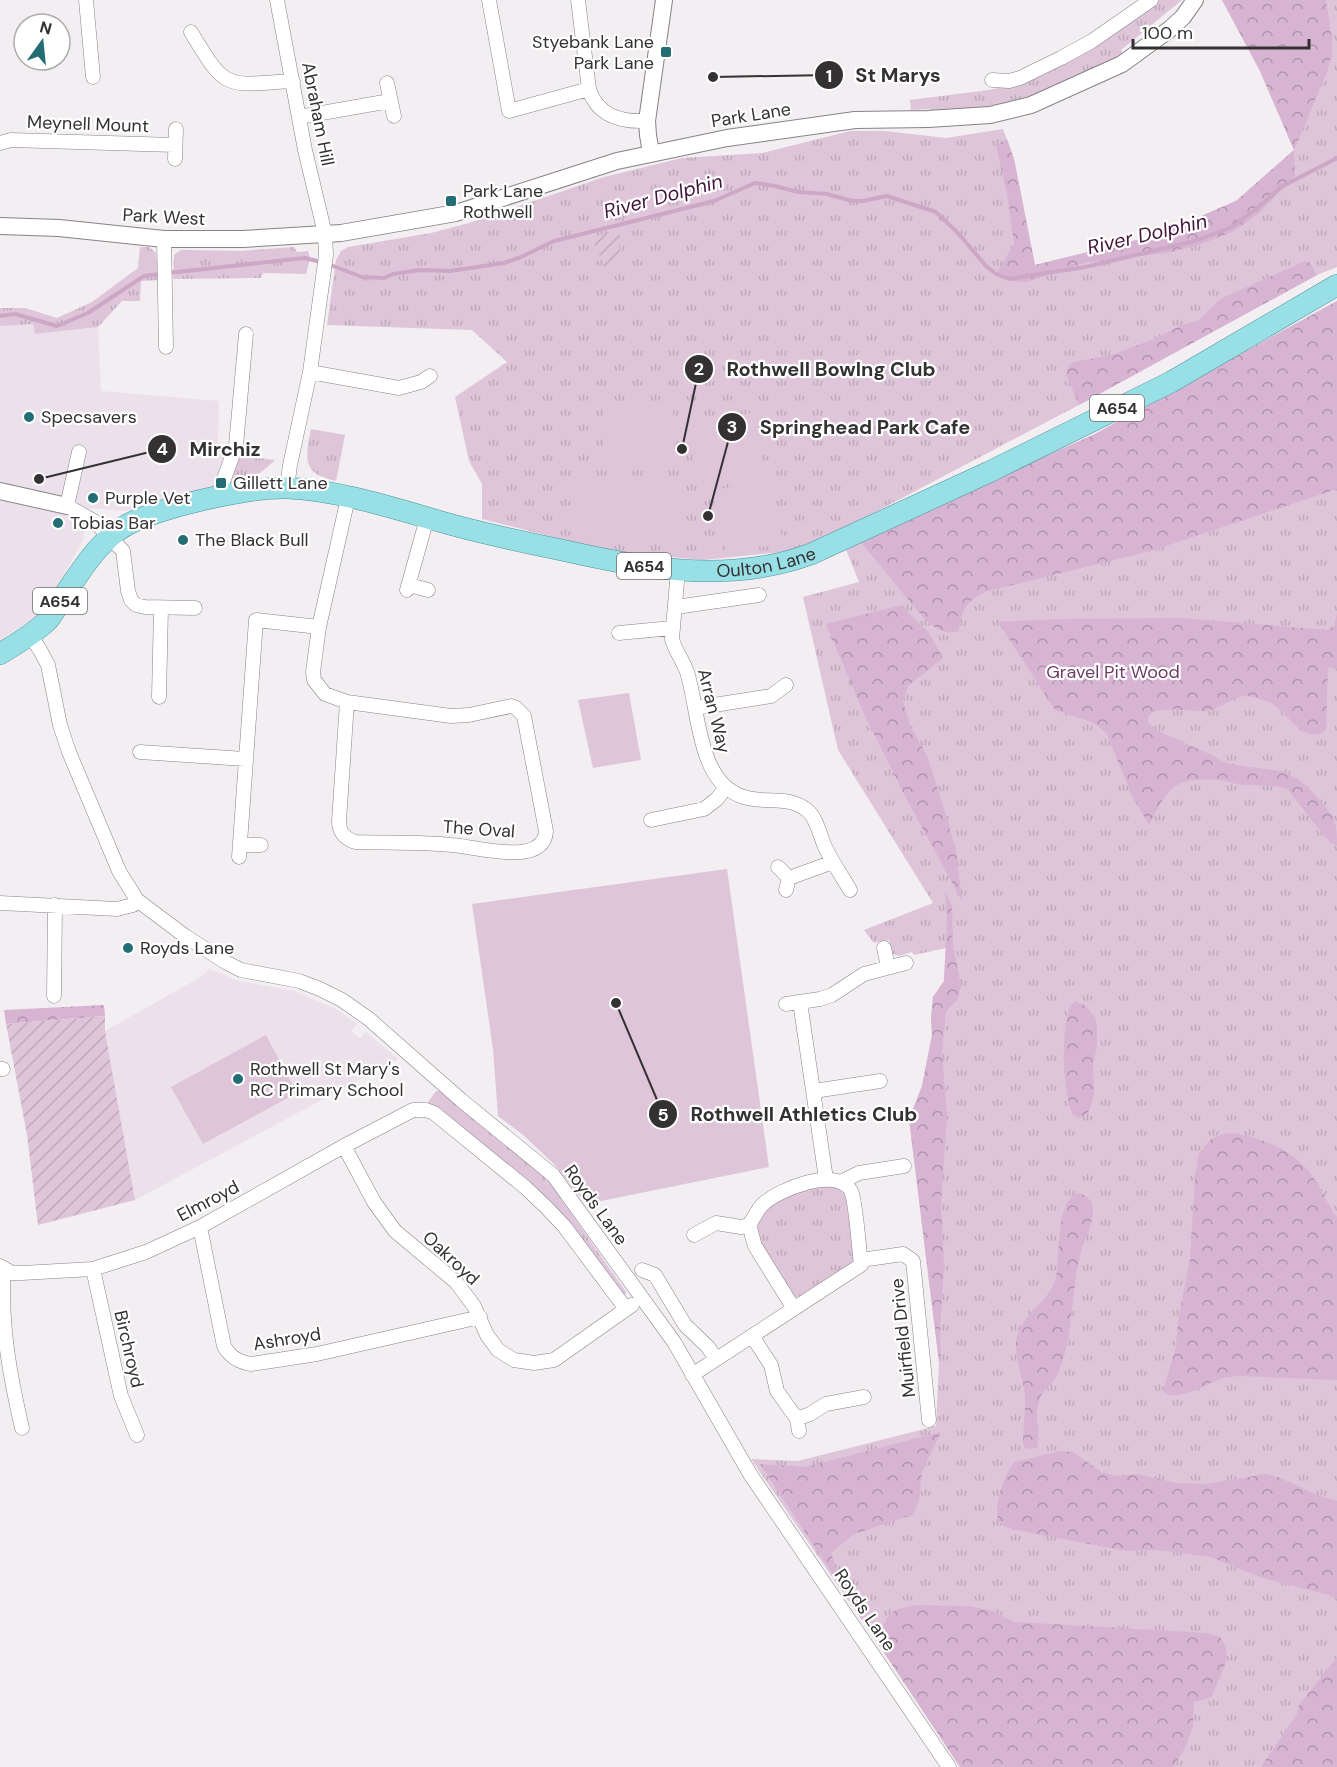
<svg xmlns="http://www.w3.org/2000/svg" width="1337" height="1767" font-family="'DM Sans',sans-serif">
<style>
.built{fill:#ece1ea}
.grass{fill:url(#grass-tufts)}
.forest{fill:url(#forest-crowns)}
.garden{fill:url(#garden-furrows)}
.pitch{fill:#dec5d9}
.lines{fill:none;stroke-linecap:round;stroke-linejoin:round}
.stream{stroke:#cca8c6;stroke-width:4}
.minor-casing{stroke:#878386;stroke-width:15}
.tertiary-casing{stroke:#878386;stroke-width:18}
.primary-casing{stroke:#48949c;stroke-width:22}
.minor{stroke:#fff;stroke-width:14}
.tertiary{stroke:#fff;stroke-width:16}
.primary{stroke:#98dfe6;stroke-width:21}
.poi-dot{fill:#236d75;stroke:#fff;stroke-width:2}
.labels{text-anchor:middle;stroke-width:4.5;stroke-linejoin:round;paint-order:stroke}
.shield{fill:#fff;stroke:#706f70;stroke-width:1.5}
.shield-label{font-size:16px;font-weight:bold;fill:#333132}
.poi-label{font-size:18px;fill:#333132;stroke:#fff;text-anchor:start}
.street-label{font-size:18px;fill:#333132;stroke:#fff}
.park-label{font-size:18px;fill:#6c3d66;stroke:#fff}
.water-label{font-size:20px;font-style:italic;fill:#42153d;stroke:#fff}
.leader{fill:none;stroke:#333132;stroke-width:2}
.callout-dot{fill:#333132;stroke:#fff;stroke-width:2}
.mark-label{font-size:18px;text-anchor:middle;font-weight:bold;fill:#fff}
.callout-label{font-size:20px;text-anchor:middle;font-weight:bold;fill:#333132;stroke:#fff;stroke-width:4.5;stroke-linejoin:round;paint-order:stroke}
</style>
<defs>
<pattern id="grass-tufts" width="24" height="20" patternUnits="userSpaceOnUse" patternTransform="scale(1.5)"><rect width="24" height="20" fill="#dec5d9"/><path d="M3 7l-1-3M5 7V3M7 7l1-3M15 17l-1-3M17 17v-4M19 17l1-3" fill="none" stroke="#bfaabb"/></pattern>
<pattern id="forest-crowns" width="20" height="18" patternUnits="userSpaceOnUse" patternTransform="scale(1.5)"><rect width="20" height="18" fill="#d8b4d3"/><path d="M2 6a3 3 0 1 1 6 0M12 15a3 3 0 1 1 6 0" fill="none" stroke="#b093ac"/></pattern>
<pattern id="garden-furrows" width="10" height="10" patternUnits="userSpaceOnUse" patternTransform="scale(1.5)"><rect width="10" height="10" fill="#dec5d9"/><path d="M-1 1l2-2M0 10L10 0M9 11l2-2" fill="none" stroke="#bfaabb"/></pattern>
</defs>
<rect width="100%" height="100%" fill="#f2eef2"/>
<path class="built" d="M33 324 35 334 98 327 101 391 219 401 218 442 229 453 217 487 127 511 89 508 80 524 84 528V538L44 612 0 640V326Z
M210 969 236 980 294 991 338 1010 357 1024 351 1031 360 1038 366 1032 398 1059 135 1200 105 1031 199 978Z"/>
<path class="grass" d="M1156 0H1182L1121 50 1123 54 1046 93 986 110 930 112V109L911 110 910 100 989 90 1022 83Z
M1222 0H1337V267L1317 275 1079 405 845 528 790 551 703 560 640 554 600 549 482 519V484L469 461 455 397 507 362 472 330 327 325 336 260 341 251 348 247 431 233 469 223 604 177 682 158 762 153 850 131H885L946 138 1003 129 1014 159 1035 265 1157 235 1236 201 1294 150 1260 71Z
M140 247H149L156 253 159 280 141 281 140 301H122L98 327 35 334 33 324 0 326V308H25L57 318 92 302 138 268Z
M294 247 297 252 308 251 310 258 306 274 263 273 261 278 173 279 174 255 181 250 241 251Z
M1337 301V1767H960L877 1642 751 1459 798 1461 936 1426 939 1362 909 1119 922 1086 932 1035 931 1019 933 997 944 981 946 948 914 955 912 952 898 956 893 954 889 940 874 943 864 930 933 903 838 750 803 597 859 582 845 547 1095 434Z
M311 429 345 435 336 481C302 474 305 459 311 429Z
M240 456 275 460C259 475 252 480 230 483Z
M436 1091H440L541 1174 552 1186 626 1292V1294L624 1295 565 1218 429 1105 428 1102Z
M829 1185 839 1188 846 1197 854 1258 852 1263 802 1297H796L792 1294C781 1277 767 1260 759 1242 749 1217 780 1194 801 1189 810 1187 820 1187 829 1185Z"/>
<path class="forest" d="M1222 0H1326L1332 38V55L1327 72 1294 150 1295 176 1258 214 1234 231 1199 245 1167 253 1084 263 1027 282 1009 281 996 274 1014 244 1007 194 996 146 1007 139 1014 159 1035 265 1157 235 1236 201 1294 150 1260 71Z
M1305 261 1310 263 1317 275 1079 405 1066 375 1068 367 1073 362 1112 355 1158 337 1182 325 1199 320 1220 299Z
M1337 301V489L1151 551 988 591C967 601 962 607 959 631 946 635 937 629 926 621L859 540 1095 434Z
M901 605 929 633 943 658 908 686 903 702 910 725 928 758 946 815 956 850 962 901 906 798 865 716 826 624Z
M1337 613V669L1328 667 1326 730C1303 748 1287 709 1269 702 1262 700 1253 696 1246 696 1232 696 1223 707 1211 710 1191 714 1171 705 1151 713L1148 718V723L1162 733 1214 756C1228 770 1269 765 1290 775 1302 780 1311 790 1319 800 1335 817 1337 822 1337 846L1329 841 1287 789C1273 784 1257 786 1242 785 1234 784 1227 781 1219 780 1173 777 1169 787 1149 825L1131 794 1107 734 1094 723 1055 710 998 622 1058 619 1183 618 1327 630 1334 626Z
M945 892 952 905 953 945 961 986 958 999 946 1011 942 1052 947 1115 941 1204 944 1265 940 1329 941 1361 939 1362 909 1119 922 1086 932 1035 931 1019 933 997 944 981 947 919Z
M1075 1001 1086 1006 1095 1018 1097 1025V1047L1093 1064 1094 1096 1088 1113 1079 1118 1073 1115C1063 1094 1058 1018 1075 1001Z
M104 1005 105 1016 6 1024 4 1010Z
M1235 1133C1267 1140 1297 1151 1315 1180 1323 1192 1328 1205 1337 1217V1380L1239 1376C1232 1377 1226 1377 1220 1379 1207 1384 1172 1405 1163 1390L1176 1347 1178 1321 1190 1259 1195 1178 1199 1153 1211 1139 1222 1134Z
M1079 1193C1087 1195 1092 1200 1093 1209 1094 1221 1086 1236 1082 1248 1070 1289 1075 1334 1058 1373 1053 1385 1041 1390 1038 1403 1034 1417 1041 1432 1037 1448L1029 1449 1025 1448 1023 1443C1023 1424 1027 1406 1024 1388 1021 1373 1015 1358 1016 1342 1020 1312 1050 1304 1056 1277 1060 1258 1056 1196 1079 1193Z
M941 1432C936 1444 929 1455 924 1468 917 1484 925 1498 912 1515L854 1534 831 1553 838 1575 839 1584 760 1464 805 1467Z
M1060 1451 1073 1452 1101 1472 1117 1476 1137 1474 1176 1483 1206 1484 1266 1474 1278 1477 1318 1495 1337 1501V1599L1328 1595 1260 1577 1210 1557 1158 1550 1126 1551 1016 1530C1009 1528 1002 1527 999 1521 992 1509 1005 1471 1015 1462Z
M917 1605 969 1606 993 1611 1014 1622 1207 1633 1220 1637C1236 1657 1218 1676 1212 1697L1194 1702 1193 1727 1185 1748 1173 1767H960L877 1642C888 1615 886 1610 917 1605Z
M1337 1657V1767H1261L1297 1714 1299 1705Z"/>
<path class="garden" d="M617 229 620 236 619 262 605 268 592 238Z
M105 1016V1031L135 1200 38 1225 27 1135 6 1024Z"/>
<path class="pitch" d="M673 401 675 469 604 470 603 402Z
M751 413 765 474 698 486 686 423Z
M680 476 683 539 578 542 574 478Z
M772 479 783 543 726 553 716 490Z
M629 693 641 760 593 768 578 700Z
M727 869 769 1167 586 1204 555 1165 523 1135 498 1116 493 1049 472 904Z
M266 1035 297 1093 203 1144 171 1087Z"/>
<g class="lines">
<path class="stream" d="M328 264 362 277 384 278 393 274 420 270 450 271 504 263 521 257 554 241 714 201 755 183 775 186 798 192 827 194 852 201H863L887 196 936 212 958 233 986 266 996 274 1009 279 1085 267 1195 241 1230 228 1255 210 1281 187 1337 158
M168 273 305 258 321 262
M0 316 15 314 57 326 88 313 144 276 160 274"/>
<defs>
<path id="minor" d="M86 0 93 77
M277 0 305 150 325 234 326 255 310 372 290 465 287 488
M489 0 509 111 589 89
M578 0 589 89C597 116 621 122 647 121
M191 32C227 92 225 85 293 81
M992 80 1009 81 1020 78 1061 58 1092 41 1151 0
M387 83 394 116
M299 117 390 101
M0 143 11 140 175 145
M175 159 176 129
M164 239 166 347
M310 372 399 388 421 382 430 376
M79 452 67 506 94 521 123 551 128 591 131 600 136 605 145 607 195 608
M217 498 236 446 246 334
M678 570 672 639C675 651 683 660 687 672 699 709 697 780 741 796 763 805 787 794 807 810 817 818 820 836 825 847 832 862 842 876 850 890
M409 585 428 590
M407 590 427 518
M676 607 759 595
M619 633 672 628
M30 635 40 650 48 665 60 725 69 752 119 871 137 900 185 936 227 963 241 970 299 981 320 989 342 1000 369 1019 461 1100 553 1175 674 1342 750 1474 949 1767
M159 697 161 608
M347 702 339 821C339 832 344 838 355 842 387 843 420 842 452 845 473 846 544 868 546 831L524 716 516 708 511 706 469 715 451 716 347 702 325 694 314 680 313 672 319 627 348 498
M695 708 771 696 786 685
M140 752 245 759
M651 820 704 809 717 799 726 787
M240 845H261
M239 857 256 620 319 627
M778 867 789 878 786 890
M789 878 833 862
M0 903 117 909 133 905 137 900
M884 948 888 967
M54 996 55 905
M800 1002 826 1179
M786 1004 820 999 832 995 864 974 906 963
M0 1069H3
M814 1091 880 1081
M344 1146 374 1202 395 1231 456 1282 474 1306 487 1335 498 1350 514 1360 534 1363 554 1360 632 1305
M841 1182 859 1173 904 1166
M200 1227 224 1346C230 1357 238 1362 251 1364L317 1354 480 1317
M694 1235 716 1223 741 1227 749 1225
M861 1260 903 1254 913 1261 929 1420
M0 1266 12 1273H22L93 1269 146 1252 200 1227 344 1146 413 1110H426L434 1113 526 1188 546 1207 564 1226 626 1309
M4 1269C0 1323 10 1376 22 1428
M93 1269 121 1396 137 1435
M642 1270 655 1275 685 1325 708 1347 716 1359
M752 1336 771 1365 777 1391 797 1419 799 1431
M692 1375 861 1265C859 1250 856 1201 851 1191 837 1165 777 1190 762 1205 757 1211 753 1219 749 1225L755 1246 794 1309
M797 1419 810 1414 826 1404 864 1397"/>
<path id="tertiary" d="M651 153 648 135 647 121 664 0
M0 226 59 228 164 239H243L341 233 456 213 617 161 727 138 855 120 928 119 990 115 1031 105 1122 64 1170 29 1183 17 1195 0
M0 491 67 506"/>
<g id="primary">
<path id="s1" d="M0 654C16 644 34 634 48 620 54 613 58 605 63 597 83 568 102 534 137 520 173 505 248 487 287 488 338 490 393 508 442 522 480 533 518 541 557 549 642 568 727 585 811 554L989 472 1171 382 1337 285"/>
</g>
</defs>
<use href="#minor" class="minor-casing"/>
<use href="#tertiary" class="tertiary-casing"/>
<use href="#primary" class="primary-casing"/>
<use href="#minor" class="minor"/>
<use href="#tertiary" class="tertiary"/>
<use href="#primary" class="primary"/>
</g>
<g class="poi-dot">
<rect x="660" y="46" width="12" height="12" rx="3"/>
<rect x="445" y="195" width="12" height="12" rx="3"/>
<circle cx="29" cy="417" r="6"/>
<rect x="215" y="477" width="12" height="12" rx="3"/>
<circle cx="93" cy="498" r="6"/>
<circle cx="58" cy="523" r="6"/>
<circle cx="183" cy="540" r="6"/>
<circle cx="128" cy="948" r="6"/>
<circle cx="238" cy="1079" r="6"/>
</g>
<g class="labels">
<g class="shield">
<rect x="1090" y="395" width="54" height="26" rx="4.5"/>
<rect x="617" y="553" width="54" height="26" rx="4.5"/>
<rect x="33" y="588" width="54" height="26" rx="4.5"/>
</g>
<g class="shield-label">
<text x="1117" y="414">A654</text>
<text x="644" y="572">A654</text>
<text x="60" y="607">A654</text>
</g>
<g class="poi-label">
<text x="654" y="48" text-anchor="end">Styebank Lane<tspan x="654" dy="21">Park Lane</tspan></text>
<text x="463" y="197">Park Lane<tspan x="463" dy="21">Rothwell</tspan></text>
<text x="41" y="423">Specsavers</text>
<text x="233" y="489">Gillett Lane</text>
<text x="105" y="504">Purple Vet</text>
<text x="70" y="529">Tobias Bar</text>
<text x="195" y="546">The Black Bull</text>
<text x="140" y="954">Royds Lane</text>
<text x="250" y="1075">Rothwell St Mary's<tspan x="250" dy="21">RC Primary School</tspan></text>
</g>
<g class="street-label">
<text transform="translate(318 114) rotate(79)" y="6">Abraham Hill</text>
<text transform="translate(751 115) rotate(-9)" y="6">Park Lane</text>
<text transform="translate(88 124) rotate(2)" y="6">Meynell Mount</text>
<text transform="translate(164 217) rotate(3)" y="6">Park West</text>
<text dy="6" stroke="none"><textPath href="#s1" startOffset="838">Oulton Lane</textPath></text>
<text transform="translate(714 711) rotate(76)" y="6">Arran Way</text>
<text transform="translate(479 829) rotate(4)" y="6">The Oval</text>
<text transform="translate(208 1201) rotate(-28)" y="6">Elmroyd</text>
<text transform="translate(596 1205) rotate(54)" y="6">Royds Lane</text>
<text transform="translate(451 1258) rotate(43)" y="6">Oakroyd</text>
<text transform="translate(903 1338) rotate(-96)" y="6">Muirfield Drive</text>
<text transform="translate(287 1339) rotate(-9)" y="6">Ashroyd</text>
<text transform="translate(129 1349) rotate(77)" y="6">Birchroyd</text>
<text transform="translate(865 1610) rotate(56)" y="6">Royds Lane</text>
</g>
<g class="park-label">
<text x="1113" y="678">Gravel Pit Wood</text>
</g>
<g class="water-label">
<text transform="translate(663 196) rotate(-15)" y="7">River Dolphin</text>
<text transform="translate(1147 234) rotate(-13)" y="7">River Dolphin</text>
</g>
</g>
<path class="leader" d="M713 77L829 75M682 449L699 369M708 516L732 427M39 479L162 449M616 1003L663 1114"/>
<g class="callout-dot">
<circle cx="713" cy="77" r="6"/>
<circle cx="682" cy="449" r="6"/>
<circle cx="708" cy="516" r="6"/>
<circle cx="39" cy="479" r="6"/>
<circle cx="616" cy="1003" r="6"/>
<circle cx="829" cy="75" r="15"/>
<circle cx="699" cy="369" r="15"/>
<circle cx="732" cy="427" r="15"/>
<circle cx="162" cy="449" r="15"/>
<circle cx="663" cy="1114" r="15"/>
</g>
<g class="mark-label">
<text x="829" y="82">1</text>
<text x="699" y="375">2</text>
<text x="732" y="433">3</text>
<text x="162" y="455">4</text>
<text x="663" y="1121">5</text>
</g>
<g class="callout-label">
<text x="898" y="82">St Marys</text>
<text x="831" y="376">Rothwell Bowlng Club</text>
<text x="865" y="434">Springhead Park Cafe</text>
<text x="225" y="456">Mirchiz</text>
<text x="804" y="1121">Rothwell Athletics Club</text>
</g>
<g transform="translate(42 42) rotate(15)"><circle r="28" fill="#ffffff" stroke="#adadad" stroke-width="1.5"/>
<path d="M0-4.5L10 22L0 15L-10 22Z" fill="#236d75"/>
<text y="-9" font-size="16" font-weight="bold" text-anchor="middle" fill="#333132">N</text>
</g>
<path d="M1133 39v9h176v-9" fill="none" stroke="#333132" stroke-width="3"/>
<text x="1142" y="39" font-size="18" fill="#333132" stroke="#ffffff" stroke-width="4.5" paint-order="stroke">100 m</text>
</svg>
